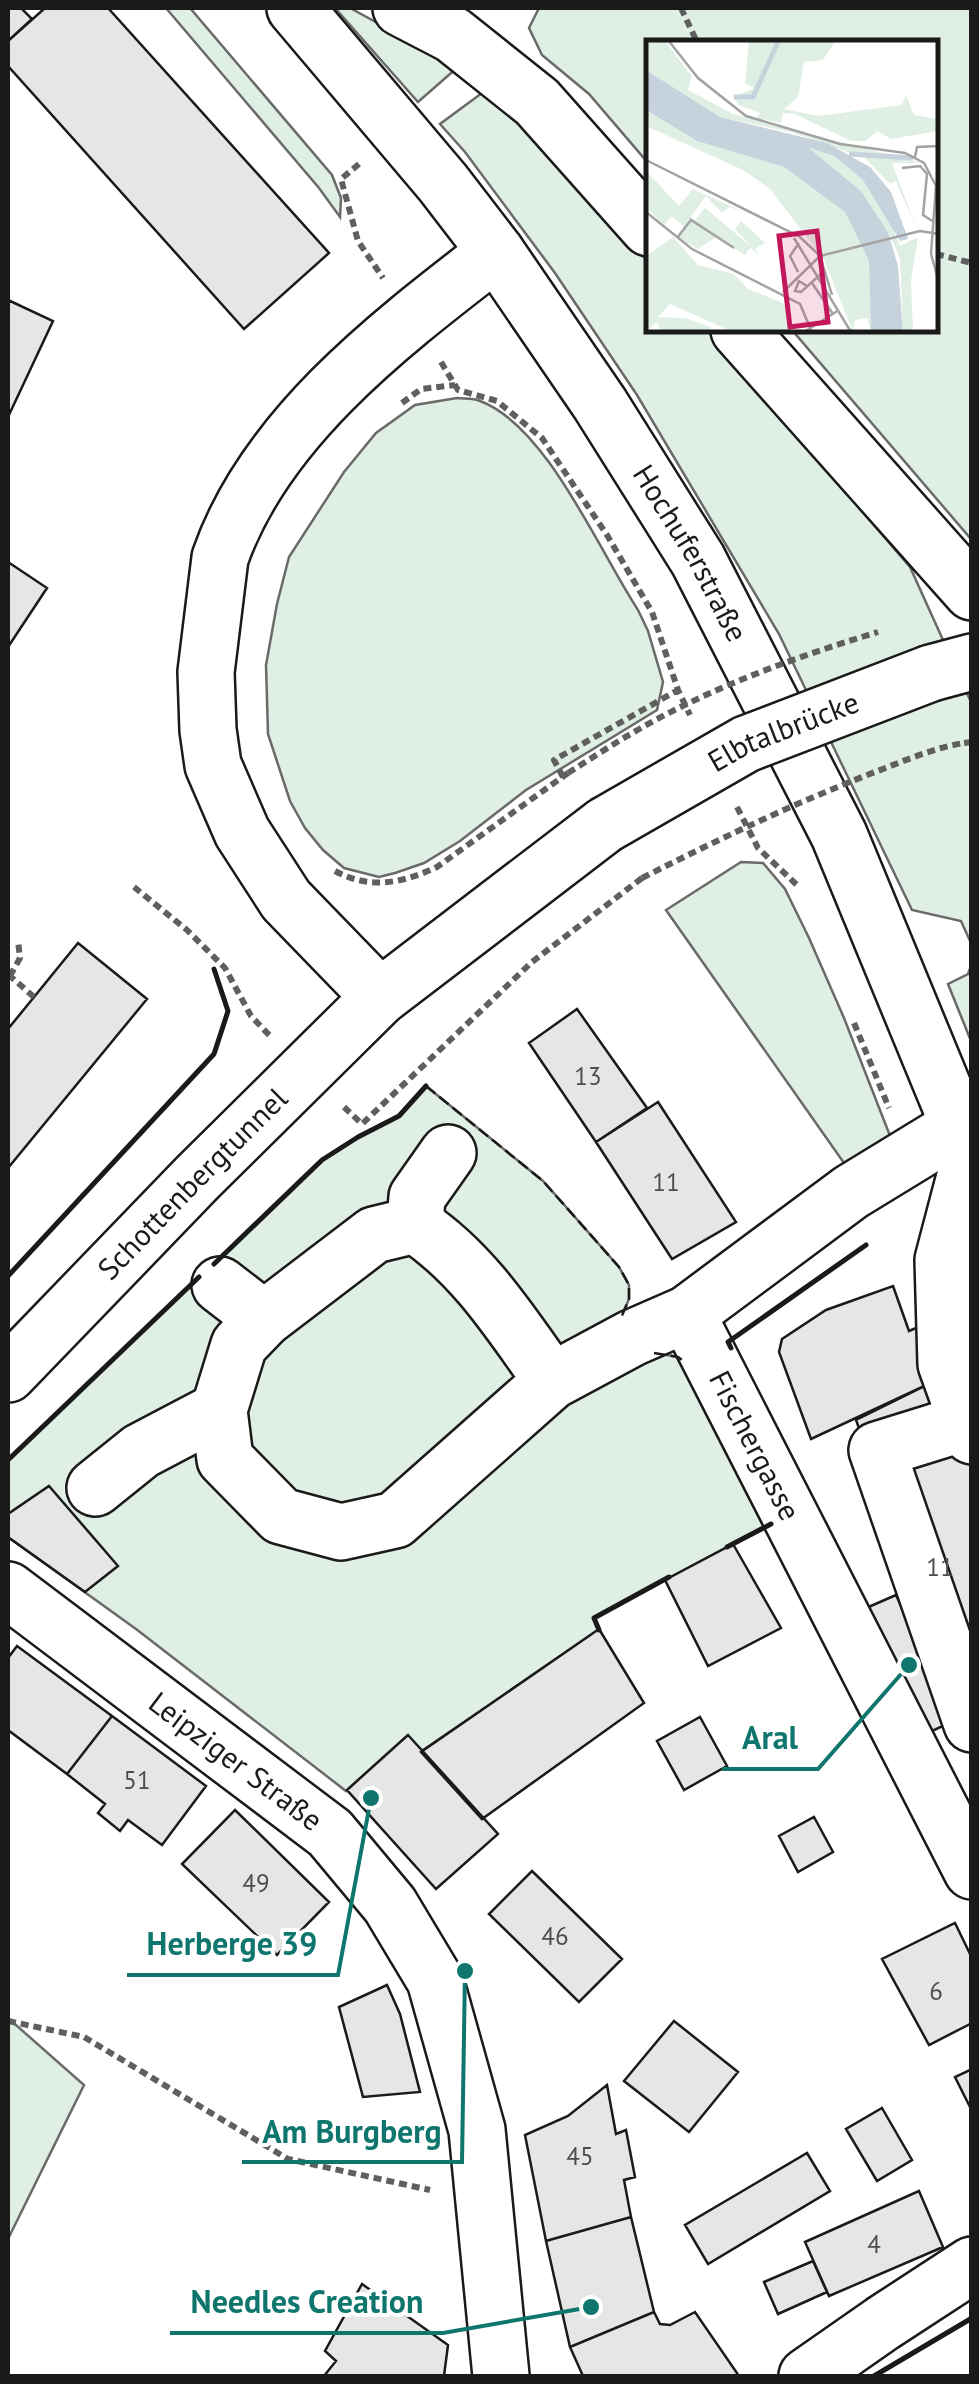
<svg xmlns="http://www.w3.org/2000/svg" width="979" height="2384" font-family="'PT Sans',sans-serif">
<style>
.green{fill:#e0efe3;stroke:#6a6a6a;stroke-width:2.5}
.building{fill:#e6e6e6;stroke:#1a1a1a;stroke-width:2.5}
.lines{fill:none;stroke-linecap:round;stroke-linejoin:round}
.minor-casing{stroke:#1a1a1a;stroke-width:60}
.major-casing{stroke:#1a1a1a;stroke-width:60}
.path{stroke:#5f5f5f;stroke-width:6;stroke-dasharray:8 5;stroke-linecap:butt}
.minor{stroke:#fff;stroke-width:55}
.major{stroke:#fff;stroke-width:55}
.major-bridge-casing{stroke:#1a1a1a;stroke-width:60;stroke-linecap:butt}
.path-bridge{stroke:#5f5f5f;stroke-width:6;stroke-dasharray:8 5;stroke-linecap:butt}
.major-bridge{stroke:#fff;stroke-width:55}
.fence{stroke:#1a1a1a;stroke-width:2.5;stroke-dasharray:12 5;stroke-linecap:butt}
.wall{stroke:#1a1a1a;stroke-width:5}
.labels{text-anchor:middle;stroke-width:8;stroke-linejoin:round;paint-order:stroke}
.number-label{font-size:25px;fill:#4d4d4d}
.street-label{font-size:30px;fill:#1a1a1a;stroke:#fff}
.inset-river{fill:none;stroke:#c6d2dc;stroke-width:5}
.inset-road{fill:none;stroke:#a3a3a3;stroke-width:2.5}
.view{fill:#c2185b;fill-opacity:0.15;stroke:#c2185b;stroke-width:5}
.inset-edge{fill:none;stroke:#1a1a1a;stroke-width:5}
.leader{fill:none;stroke:#0f766e;stroke-width:4}
.callout-dot{fill:#0f766e;stroke:#fff;stroke-width:4}
.callout-label{font-size:32px;text-anchor:middle;font-weight:bold;fill:#0f766e;stroke:#fff;stroke-width:8;stroke-linejoin:round;paint-order:stroke}
</style>
<rect width="100%" height="100%" fill="#fff"/>
<path class="green" d="M166 8H190L332 175 341 198 340 217 319 188Z
M335 8H350L458 67 418 102Z
M539 8H971V539L792 330H936V42H649V164L589 94 542 55 529 28Z
M486 90 542 136 649 263V330H707L910 567 971 702V943L961 921 912 910 779 634 637 395 555 273 465 152 440 124Z
M457 398C464 399 473 398 480 401 547 426 599 551 638 610L648 631 663 682 657 710 526 790 460 841 424 863 395 873 379 877 344 868 323 850 305 828 290 801 268 734 266 665 277 604 289 557 344 472 376 433 415 405Z
M741 862 763 863 785 889 809 938 844 1018 894 1146 844 1163 666 910Z
M971 966V1041L948 984 968 974Z
M426 1086 543 1181 619 1267 629 1285V1299L620 1320 656 1353 678 1357 692 1367 771 1524 594 1618 599 1630 420 1752 407 1736 346 1791 136 1629 8 1537V1460L322 1160 358 1137 399 1116Z
M8 2018 84 2085 8 2239Z"/>
<path class="building" d="M8 8H21L32 19 8 41Z
M45 8H108L329 253 244 329 8 66V41Z
M8 300 53 321 8 417Z
M8 562 47 588 8 647Z
M78 943 147 999 8 1168V1029Z
M577 1009 647 1108 596 1142 529 1043Z
M658 1102 736 1222 672 1259 596 1142Z
M893 1286 909 1331 916 1328 935 1381 811 1439 779 1352 782 1339 826 1310Z
M935 1381 972 1386V1714L961 1718 856 1420Z
M49 1486 118 1566 85 1592 8 1537V1514Z
M733 1544 781 1628 708 1666 665 1580Z
M896 1595 954 1721 921 1736 864 1609Z
M599 1629 644 1703 482 1819 421 1752Z
M17 1646 112 1716 67 1774 8 1730V1658Z
M112 1716 206 1786 162 1845 128 1820 120 1831 98 1813 105 1804 67 1774Z
M700 1717 727 1766 684 1790 657 1741Z
M408 1735 498 1834 436 1889 347 1790Z
M235 1810 329 1902 277 1955 182 1864Z
M814 1817 833 1852 798 1872 779 1836Z
M532 1871 622 1959 579 2002 489 1914Z
M955 1923 972 1958V2023L929 2045 882 1959Z
M387 1985 400 2014 420 2092 363 2097 339 2007Z
M674 2021 738 2072 689 2132 624 2081Z
M972 2069V2111L955 2077Z
M607 2085 616 2134 626 2130 635 2177 624 2180 631 2217 546 2241 525 2135 568 2116Z
M882 2108 912 2160 877 2181 846 2129Z
M807 2153 830 2191 708 2264 685 2225Z
M919 2191 943 2247 829 2296 805 2242Z
M631 2217 654 2312 570 2347 546 2241Z
M813 2261 827 2292 778 2314 764 2282Z
M362 2284 448 2345 444 2376H324L336 2361 325 2351Z
M654 2312 660 2324 670 2325 695 2312 739 2376H583L570 2347Z"/>
<g class="lines">
<defs>
<g id="minor">
<path d="M415 1225 417 1197 448 1153"/>
<path d="M220 1285 264 1319"/>
<path id="s1" d="M687 1314 972 1871"/>
<path d="M552 1381C512 1325 474 1264 415 1225L374 1235 264 1319 239 1345 219 1410 225 1459 281 1516 341 1532 395 1520 552 1381 632 1338 687 1314 851 1192 959 1126"/>
<path d="M967 1422 946 1364 943 1260 969 1161"/>
<path d="M972 1436 967 1422 877 1450 972 1724"/>
<path d="M95 1488 141 1451 219 1410"/>
<path id="s2" d="M8 1590 330 1833 390 1905 435 1980 477 2130 501 2376"/>
<path d="M807 2376 883 2323 972 2265"/>
</g>
<g id="major">
<path id="s3" d="M295 8 443 183 496 252 600 404 698 560 839 835 959 1126 972 1166"/>
<path d="M401 8 453 35 537 102 649 228"/>
<path d="M739 330 972 592"/>
<path d="M931 673 972 662"/>
<path d="M380 997 286 900 242 832 213 765 208 730 206 672 220 558C265 428 391 333 496 252"/>
<path id="s4" d="M8 1374 197 1178 380 997 605 825"/>
</g>
</defs>
<use href="#minor" class="minor-casing"/>
<use href="#major" class="major-casing"/>
<path class="path" d="M681 8 697 42
M359 164 341 179 358 241 383 278
M936 254 972 263
M441 362 458 390 497 401 542 438 607 535 652 612 678 690 690 715
M402 403 421 389 455 385
M964 743 972 742
M563 777 554 760 678 690
M737 807 758 848 798 886
M335 871C370 890 403 883 437 867L568 773
M134 887 187 930 225 968 251 1016 270 1036
M10 976 20 958 18 941
M8 977 10 976 34 997
M854 1023 889 1108
M344 1107 362 1124 532 962 642 878
M8 2021 84 2037 288 2159 430 2190"/>
<use href="#minor" class="minor"/>
<use href="#major" class="major"/>
<defs>
<g id="major-bridge">
<path id="s5" d="M605 825 746 744 931 673"/>
</g>
</defs>
<use href="#major-bridge" class="major-bridge-casing"/>
<path class="path-bridge" d="M568 773C592 758 616 742 641 728 715 686 796 657 878 632
M642 878C719 839 795 803 875 772 904 761 933 748 964 743"/>
<use href="#major-bridge" class="major-bridge"/>
<path class="fence" d="M426 1086 543 1181 619 1267 629 1285V1299L621 1318
M654 1353 678 1357 682 1360"/>
<path class="wall" d="M214 1264 322 1160 358 1137 399 1116 426 1086
M8 1276 214 1054 228 1011 214 969
M731 1348 728 1342 866 1245
M8 1460 199 1277
M727 1547 771 1524
M599 1630 594 1618 669 1577
M874 2376 972 2318"/>
</g>
<g class="labels">
<g class="number-label">
<text x="588" y="1085">13</text>
<text x="666" y="1191">11</text>
<text x="940" y="1576">11</text>
<text x="137" y="1789">51</text>
<text x="256" y="1892">49</text>
<text x="555" y="1945">46</text>
<text x="936" y="2000">6</text>
<text x="580" y="2165">45</text>
<text x="874" y="2253">4</text>
</g>
<g class="street-label">
<text dy="10" stroke="none"><textPath href="#s3" startOffset="675">Hochuferstraße</textPath></text>
<text dy="10" stroke="none"><textPath href="#s5" startOffset="202">Elbtalbrücke</textPath></text>
<text dy="10" stroke="none"><textPath href="#s4" startOffset="265">Schottenbergtunnel</textPath></text>
<text dy="10" stroke="none"><textPath href="#s1" startOffset="148">Fischergasse</textPath></text>
<text dy="10" stroke="none"><textPath href="#s2" startOffset="285">Leipziger Straße</textPath></text>
</g>
</g>
<g transform="translate(646 40)">
<rect width="292" height="292" fill="#fff"/>
<path d="M0 0H18L46 36 42 50 87 74 275 123H246L271 190 250 141 244 144 219 118 148 93 74 77 0 30ZM103 0H190L177 20 158 22 152 57 138 69 172 76 256 65 260 55 268 75 292 79V91L245 99 231 91 220 101H205L149 74 137 73 135 83 110 78 114 73 93 65 98 73 87 57 109 48 99 44ZM0 70 51 101 138 127 199 172 223 221 225 292 221 278 209 280 207 292 178 220 124 149 97 130 0 86ZM163 108 188 116 217 140 238 168 254 206 272 197 265 241 267 292H257L254 218 242 192 215 151ZM0 131 33 166 47 149 98 172 83 167 76 173 60 156 45 177 49 180 59 168 106 207 89 189 95 181 119 203 109 209 115 216 104 208 99 215 70 197 52 209 32 197 38 187 26 176 18 185 0 167ZM27 197 52 225 88 234 102 249 137 263 146 275 140 292H87L24 264 12 277 39 278 65 287 63 292H16L10 282 0 292V216Z" fill="#e0efe3"/>
<path d="M0 30 74 77 181 103 224 127 245 152 262 199 254 201 217 140 188 116 163 108 215 151 242 192 252 226 257 292H225L223 221 199 172 138 127 51 101 0 70Z" fill="#c6d2dc"/>
<path class="inset-river" d="M0 45 51 80 162 123 208 162 229 198M88 57H107L133 0M203 114 267 118M232 206 240 292"/>
<path class="inset-road" d="M22 0 52 38 100 76 194 104 259 113 278 123 290 146 285 214 293 243M269 117 271 107 293 106M0 120 154 197 174 216 186 255M256 128 274 126 281 134 277 175 288 182M0 172 46 209 154 264 165 290M31 198 45 180 88 208M148 198 205 292M152 232 144 216 153 203M166 243 187 274M161 246 153 241 149 251 155 252 175 234M137 252 174 216 274 191 293 194M158 292 193 270"/>
<path class="view" d="M171 191 182 282 144 287 133 196Z"/>
<rect width="292" height="292" class="inset-edge"/>
</g>
<path class="leader" d="M909 1665L818 1769H722M371 1798L338 1975H127M465 1971L462 2162H242M591 2307L443 2333H170"/>
<g class="callout-dot">
<circle cx="909" cy="1665" r="10"/>
<circle cx="371" cy="1798" r="10"/>
<circle cx="465" cy="1971" r="10"/>
<circle cx="591" cy="2307" r="10"/>
</g>
<g class="callout-label">
<text x="770" y="1749">Aral</text>
<text x="232" y="1955">Herberge 39</text>
<text x="352" y="2143">Am Burgberg</text>
<text x="307" y="2313">Needles Creation</text>
</g>
<rect width="979" height="2384" fill="none" stroke="#1a1a1a" stroke-width="20"/>
</svg>
